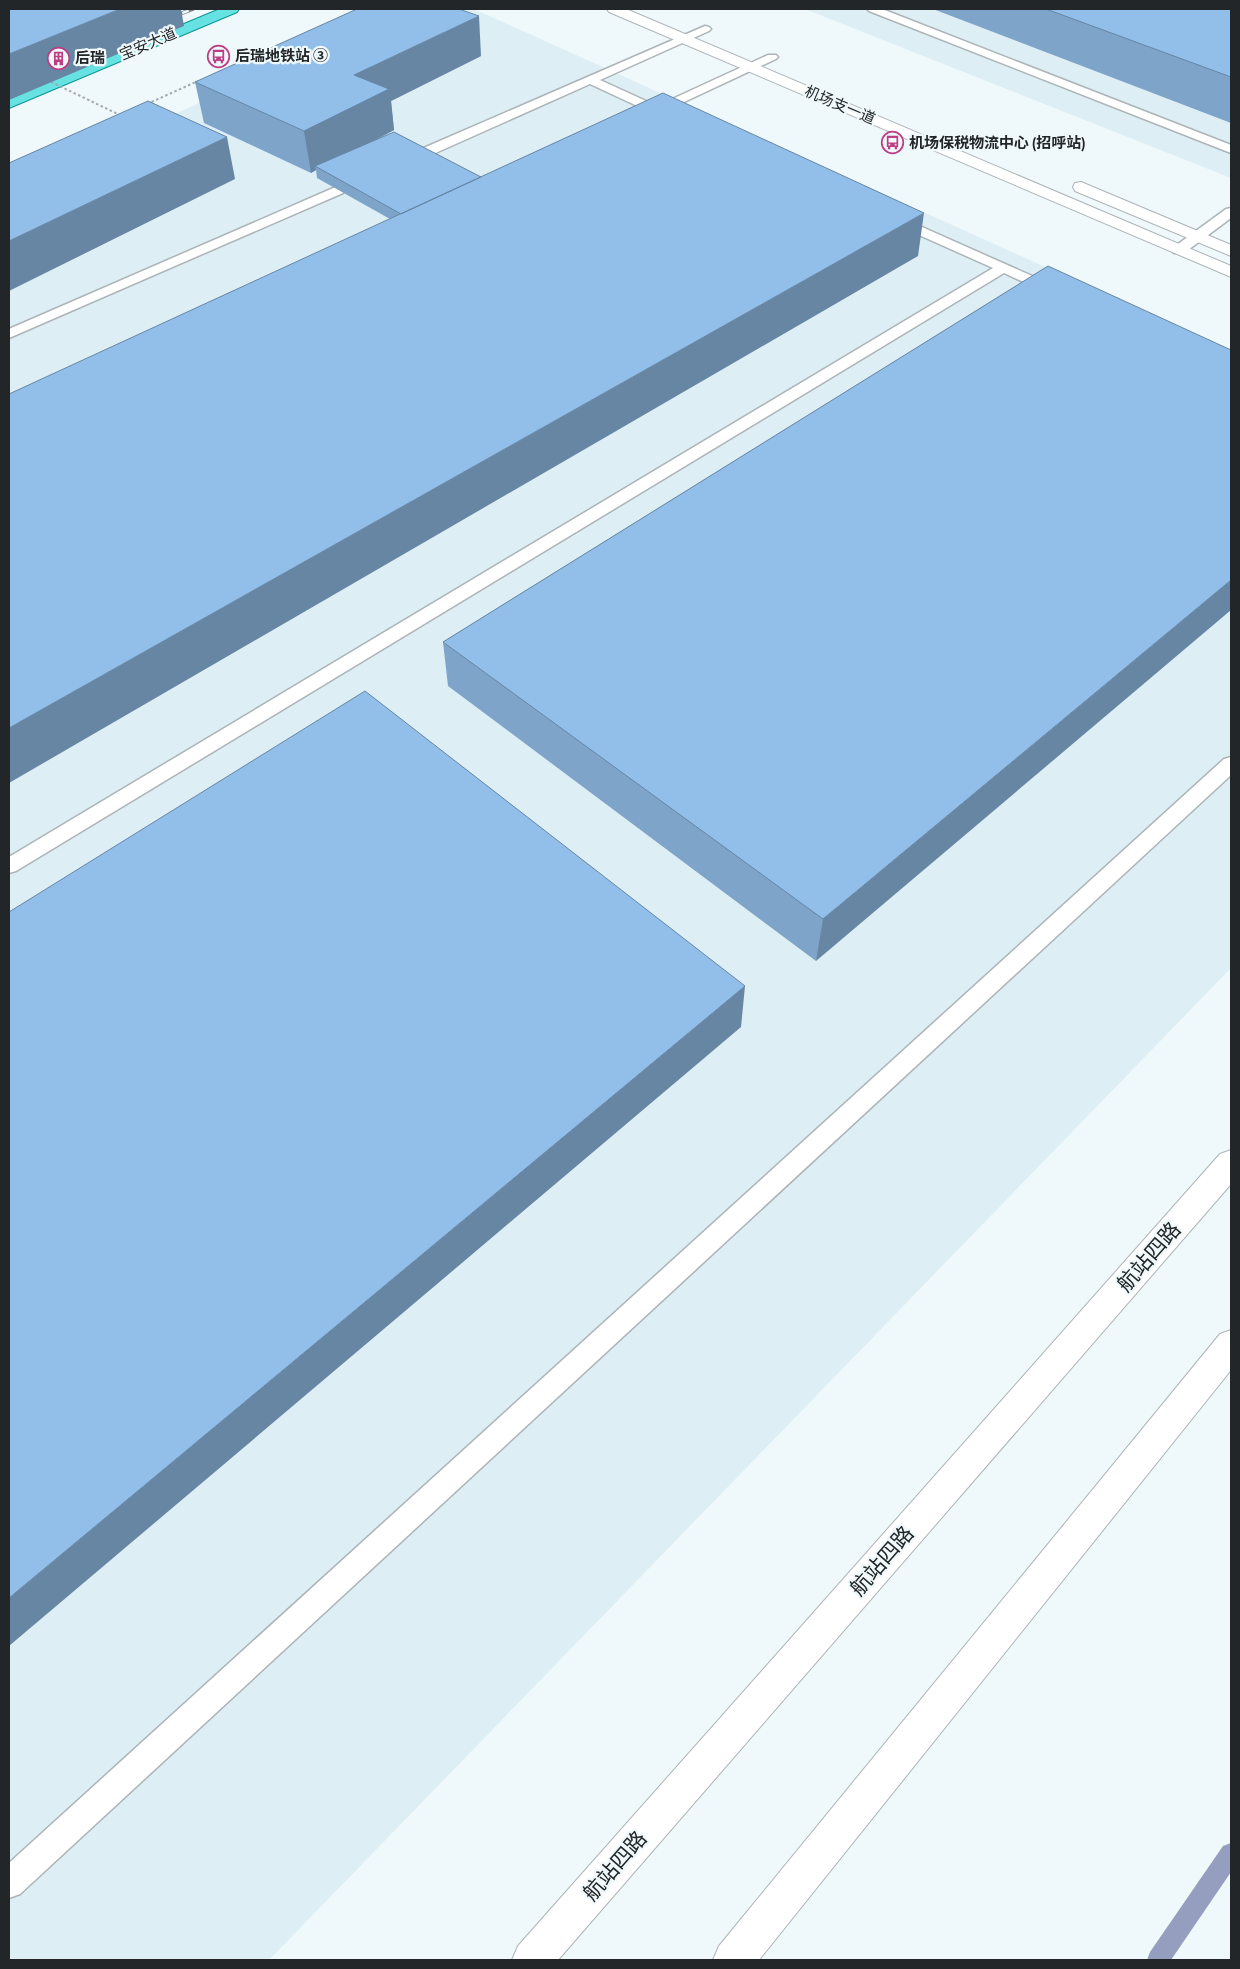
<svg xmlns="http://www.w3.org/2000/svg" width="1240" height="1969" font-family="'PT Sans Narrow','Noto Sans SC',sans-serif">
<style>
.built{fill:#ddeef5}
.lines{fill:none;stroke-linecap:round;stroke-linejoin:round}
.stream{fill:#959ebe;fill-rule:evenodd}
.service-casing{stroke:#acb4b7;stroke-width:3}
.tertiary-casing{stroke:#acb4b7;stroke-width:2}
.primary-casing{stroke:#0d9396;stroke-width:2}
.path{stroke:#a2a9ac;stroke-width:2;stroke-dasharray:2.5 2.5;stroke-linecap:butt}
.service{fill:#fff;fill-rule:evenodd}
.tertiary{fill:#fff;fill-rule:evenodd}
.primary{fill:#67e2e3;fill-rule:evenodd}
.rail-casing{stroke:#7e8386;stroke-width:4}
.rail{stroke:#eff8fb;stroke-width:2.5;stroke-dasharray:7;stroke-linecap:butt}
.path-bridge{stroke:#a2a9ac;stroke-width:2;stroke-dasharray:2.5 2.5;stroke-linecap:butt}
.wall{fill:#7ea4c9}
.shaded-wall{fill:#6686a4}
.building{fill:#92bfea;stroke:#6686a4}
.labels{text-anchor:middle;stroke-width:4.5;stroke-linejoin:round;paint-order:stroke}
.far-street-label{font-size:15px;fill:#232628;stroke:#eff8fb}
.far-poi-label{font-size:15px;font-weight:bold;fill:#232628;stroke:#eff8fb;text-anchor:start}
.near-street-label{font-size:21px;fill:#232628;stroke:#eff8fb}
</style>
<rect width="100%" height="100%" fill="#eff8fb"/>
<path class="built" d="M405 9H474L1231 351V968L269 1960H9V190Z
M805 9H1231V178Z"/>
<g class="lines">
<path class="stream" d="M1231 1843V1872L1171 1960H1147L1150 1952 1223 1846Z"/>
<defs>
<path id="service" d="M867 9H882L1231 145V153L869 11Z
M705 26 709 27 711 29 709 31 600 80 657 106 768 55H776L778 57 776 59 667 110 673 115 671 118C665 119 655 116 649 115L648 111 590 84 422 159 417 160 411 156 412 153Z
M338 186 345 190 343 193 9 338V329Z
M1231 208V218L1184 253H1174L1172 250 1174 247 1226 209Z
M895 215 1059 288 1061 291 1059 294H1049L1004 273 16 871 9 873V857L993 268 890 222 888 219Z
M1231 757V775L20 1894 9 1898V1863L1224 759Z"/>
<path id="tertiary" d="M607 9H626L1231 266V277L609 12Z
M1081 182 1231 245V256L1075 191 1073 187 1075 183Z
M1231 1150V1184L558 1960H512L518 1946 1220 1154Z
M1231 1330V1370L759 1960H713L719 1946 1220 1334Z"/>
<path id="primary" d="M220 9H239L237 12 9 108V97Z"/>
</defs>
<use href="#service" class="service-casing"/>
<use href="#tertiary" class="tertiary-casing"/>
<use href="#primary" class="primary-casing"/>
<path class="path" d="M147 104 198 81"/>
<use href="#service" class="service"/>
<use href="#tertiary" class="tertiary"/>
<use href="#primary" class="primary"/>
<defs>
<path id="rail" d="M169 18 193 9"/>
</defs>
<use href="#rail" class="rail-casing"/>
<use href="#rail" class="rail"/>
<path class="path-bridge" d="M51 82 120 115"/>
</g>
<path class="wall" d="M933 9H1231V123Z
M481 56 391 101 394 130 378 139 481 177 918 256 390 219 317 178 316 170 311 173 204 123 195 82Z
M1048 266 816 961 448 686 443 642Z"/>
<path class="shaded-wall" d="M120 9H181L184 26 9 100V54Z
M479 16 481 56 391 101 394 130 320 168 315 166 316 170 311 173 304 131 354 75Z
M227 137 235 179 9 291V241Z
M924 213 918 256 9 783V728Z
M1231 580V610L816 961 823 919Z
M745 986 741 1027 9 1646V1598Z"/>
<path class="building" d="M9 9H120L9 54Z
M357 9H459L479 16 354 75 389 89 304 131 195 82Z
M1046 9H1231V77Z
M663 93 924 213 9 728V394Z
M148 101 227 137 9 241V163Z
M394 132 481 177 401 214 315 166Z
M1048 266 1231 350V580L823 919 443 642Z
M365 691 745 986 9 1598V912Z"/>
<defs>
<symbol id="bus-ring" viewBox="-11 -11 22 22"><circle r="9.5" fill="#eff8fb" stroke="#be3c84" stroke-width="1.5"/><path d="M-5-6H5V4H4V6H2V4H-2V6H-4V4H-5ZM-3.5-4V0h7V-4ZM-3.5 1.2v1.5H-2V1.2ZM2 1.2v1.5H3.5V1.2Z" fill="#be3c84"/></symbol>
<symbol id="building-ring" viewBox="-11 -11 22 22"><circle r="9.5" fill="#eff8fb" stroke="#be3c84" stroke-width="1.5"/><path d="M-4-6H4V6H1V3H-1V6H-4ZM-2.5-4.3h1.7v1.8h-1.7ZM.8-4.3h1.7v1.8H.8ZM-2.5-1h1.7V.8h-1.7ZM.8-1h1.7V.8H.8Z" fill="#be3c84"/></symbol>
</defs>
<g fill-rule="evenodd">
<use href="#bus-ring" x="206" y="44" width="25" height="25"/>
<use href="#building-ring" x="46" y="46" width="25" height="25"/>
<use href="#bus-ring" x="880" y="130" width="25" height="25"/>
</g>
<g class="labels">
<g class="far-street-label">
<text transform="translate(148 44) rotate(-23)" y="5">宝安大道</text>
<text transform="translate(840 105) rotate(23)" y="5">机场支一道</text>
</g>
<g class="far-poi-label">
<text x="235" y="61">后瑞地铁站 ③</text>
<text x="75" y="63">后瑞</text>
<text x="909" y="148">机场保税物流中心 (招呼站)</text>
</g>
<g class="near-street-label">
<text transform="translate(1149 1257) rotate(-49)" y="7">航站四路</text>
<text transform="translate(882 1561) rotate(-49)" y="7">航站四路</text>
<text transform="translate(615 1866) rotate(-49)" y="7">航站四路</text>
</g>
</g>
<rect width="1240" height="1969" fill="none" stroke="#232628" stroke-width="20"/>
</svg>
